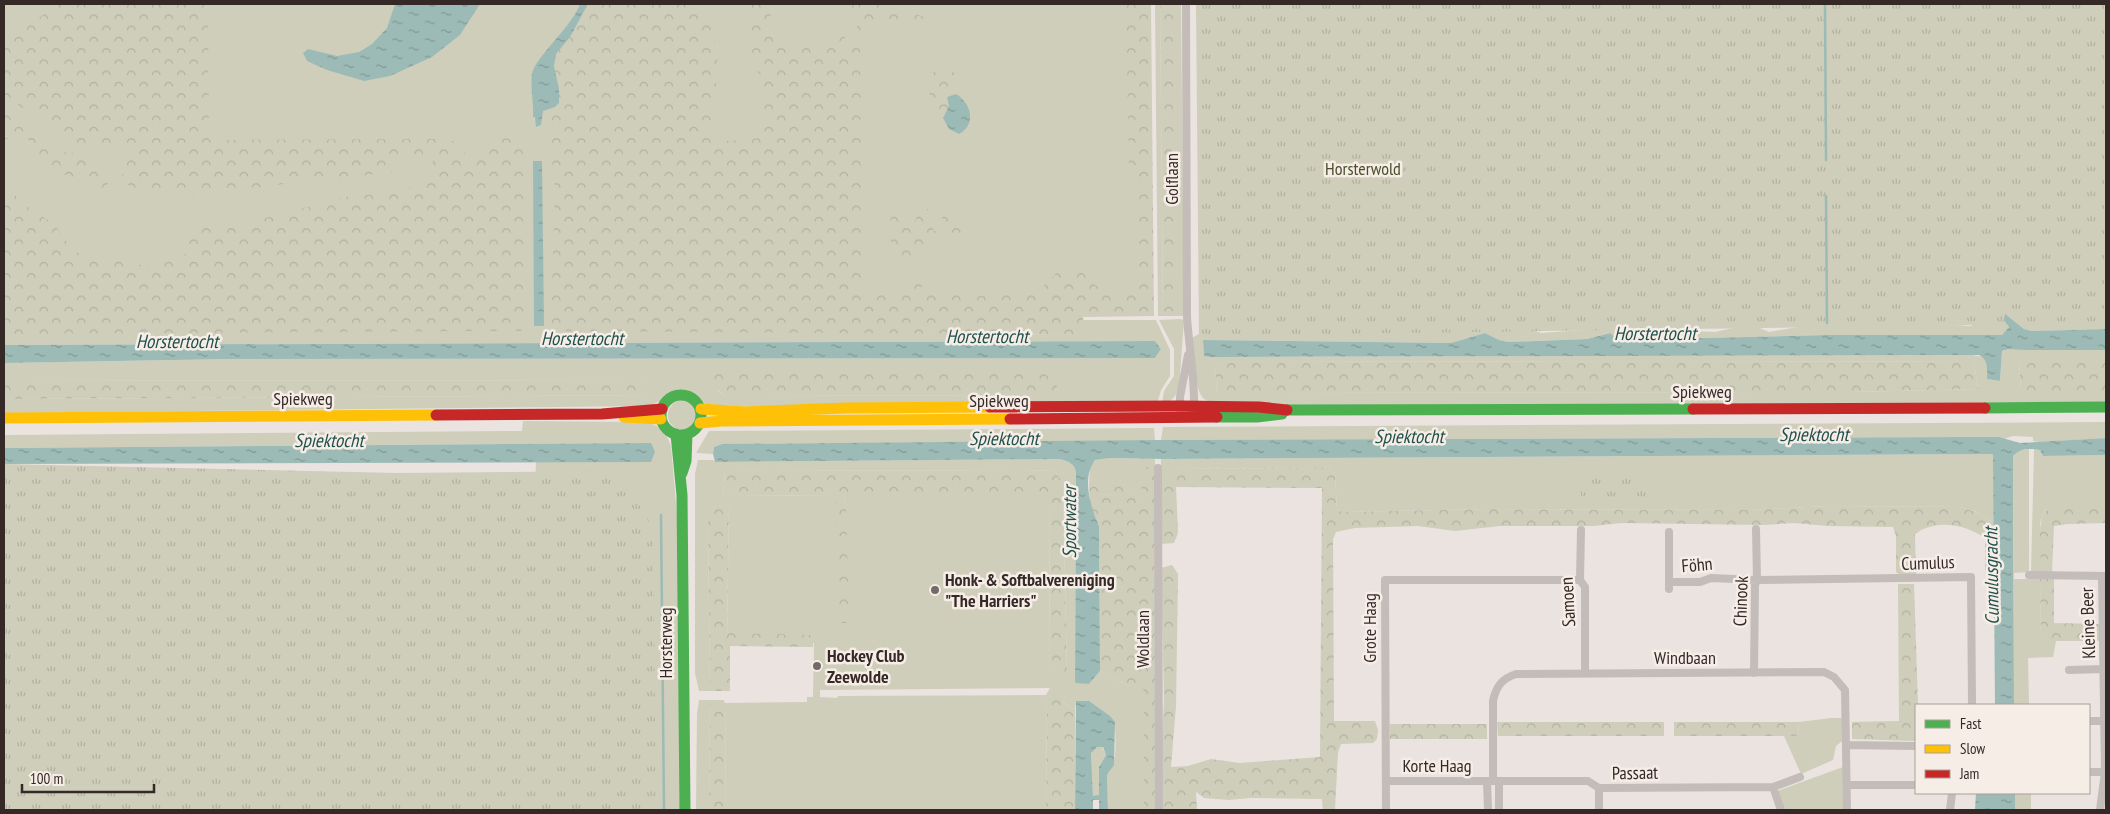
<svg xmlns="http://www.w3.org/2000/svg" width="2110" height="814" font-family="'PT Sans Narrow',sans-serif">
<style>
.grass{fill:#cecebb;fill-rule:evenodd}
.forest{fill:url(#forest-crowns)}
.park{fill:url(#park-tufts)}
.water{fill:url(#water-ripples);fill-rule:evenodd}
.lines{fill:none;stroke-linecap:round;stroke-linejoin:round}
.stream{stroke:#9dbbb6;stroke-width:2.5}
.street{stroke:#c3bcb9;stroke-width:8}
.fast{stroke:#4caf50;stroke-width:11}
.slow{stroke:#ffc107;stroke-width:11}
.jam{stroke:#c62828;stroke-width:11}
.poi-dot{fill:#746a68;stroke:#f7ede7;stroke-width:2}
.labels{text-anchor:middle;stroke-width:5;stroke-linejoin:round;paint-order:stroke}
.park-label{font-size:18px;fill:#49502d;stroke:#f7ede7}
.street-label{font-size:18px;fill:#342927;stroke:#f7ede7}
.poi-label{font-size:18px;font-weight:bold;fill:#342927;stroke:#f7ede7;text-anchor:start}
.water-label{font-size:19px;font-style:italic;fill:#21514d;stroke:#f7ede7}
</style>
<defs>
<pattern id="forest-crowns" width="20" height="18" patternUnits="userSpaceOnUse" patternTransform="scale(1.25)"><rect width="20" height="18" fill="#cecebb"/><path d="M2 6a3 3 0 1 1 6 0M12 15a3 3 0 1 1 6 0" fill="none" stroke="#b2b1a1"/></pattern>
<pattern id="park-tufts" width="24" height="20" patternUnits="userSpaceOnUse" patternTransform="scale(1.25)"><rect width="24" height="20" fill="#cecebb"/><path d="M3 7l-1-3M5 7V3M7 7l1-3M15 17l-1-3M17 17v-4M19 17l1-3" fill="none" stroke="#b2b1a1"/></pattern>
<pattern id="water-ripples" width="26" height="14" patternUnits="userSpaceOnUse" patternTransform="scale(1.25)"><rect width="26" height="14" fill="#9dbbb6"/><path d="M2 4q2-2 4 0t4 0M15 11q2-2 4 0t4 0" fill="none" stroke="#819894"/></pattern>
</defs>
<rect width="100%" height="100%" fill="#eae3e0"/>
<path class="grass" d="M4 4H1138L1139 284 1133 297 1102 314 1083 317 711 331 1084 335 1083 320H1156L1170 350V376L1161 390 1157 404 790 409 705 404C680 375 673 398 649 406L4 413V399L654 395 646 380 4 381V363L231 359 1155 358 1161 349 1155 341 4 345ZM712 374H1046L1056 395 726 396 718 391Z
M1155 4H1160L1163 316H1158Z
M1173 4H1181L1184 316H1173Z
M1836 188 1845 205V321L1857 325 1901 322 1971 326 1989 301 2039 316 2106 314V329L2032 331 2024 329 2005 314 2004 320 2009 327 2002 335H1827L1662 339 1642 328 1627 341 1619 340 1609 333 1587 339 1508 342 1499 340 1485 333 1451 343 1203 340 1204 355 1301 357 1972 355 1984 357 1987 363V379L2000 381 2002 351 2008 348 2025 350H2106V359H2021L2019 365 2021 391H2106V402L1290 407C1274 406 1212 408 1203 398 1194 387 1193 353 1192 338L1204 331 1374 332 1415 324 1439 329 1486 321H1508L1541 333 1612 328 1638 307 1658 317 1669 330 1715 332 1751 324 1769 332 1798 327 1808 322C1813 299 1812 205 1825 193 1828 191 1833 190 1836 188ZM1673 361 1974 362 1978 389 1850 392 1217 393 1215 367 1225 362Z
M1180 319 1184 320 1179 388C1175 397 1172 402 1162 403L1164 391 1174 376V349L1159 320Z
M668 415a15 15 0 1 1 30 0a15 15 0 1 1-30 0Z
M523 421 643 422C659 424 667 432 671 447L678 526 680 810H649L535 485 536 462H651V443L4 448V435L522 431Z
M2106 422V438L2040 442 2033 441V437L2013 436 2004 439 1964 437 1161 440 1163 427Z
M1154 428 1155 441 722 444 714 447 713 454 696 453 709 431Z
M2029 449V572L2014 573 2013 456 2017 451Z
M2034 449 2040 450 2043 456 2106 455V508H2049L2045 510 2040 523 2042 572 2031 573Z
M1994 454 1995 521 1988 520 1976 512 1960 507 1828 506 1749 510 1486 509 1342 512 1337 509 1335 474 1328 468 1161 469V459Z
M1110 458 1155 459V467H1143L1141 503 1124 484 1117 481 1112 496 1101 494 1089 484 1090 467 1095 460Z
M1060 459C1069 462 1074 463 1076 472L1075 681 1089 684 1100 671 1121 682 1144 689V810H1108L1107 775C1119 762 1115 739 1115 722L1076 701 1075 709 1063 703 1065 695H1047L1046 810H726L725 703 807 702V697H813L814 643 727 642 729 503 708 521 710 691H699L695 673V474L698 460H713L716 462ZM1022 470 1054 471 1063 482 1067 677H1050L1049 495H844L846 502 836 503 835 495 723 496 725 471ZM1050 688 1046 695 838 696 837 698 820 697V690Z
M2014 579H2040L2041 640 2056 641 2053 657 2028 658 2029 705H2014Z
M699 700H710L709 810H696L697 714Z
M1831 718H1842V741L1836 746 1833 760 1801 774 1784 736H1798L1799 722Z
M1097 747H1102L1106 755 1099 767V796H1093L1091 752Z
M1843 767V810H1784L1777 791Z
M2015 793H2031V810H2015Z"/>
<path class="forest" d="M59 4H208L209 140 445 139 461 143 467 158 489 153 498 138 522 139 524 170 525 331 4 334V190L12 192 25 205 54 224 69 245 87 260H111L147 266 174 261 200 244H189L185 233 203 228 242 224 346 197 403 191 421 181 435 158H392V173L310 180 211 195 136 192 122 179 125 148 77 146 4 95V42Z
M588 4H700L702 13 713 27 718 64 711 136 729 141 759 138 765 124 762 77 748 59 749 4H769L774 42 787 47 833 45 851 13 852 4H860V10L840 46 845 48 865 12 866 4H879V8C895 14 910 10 926 18L899 25 879 24 867 32 860 52 863 292C890 297 897 296 915 275L924 276 921 291C937 289 951 295 967 296 991 298 1014 290 1038 292L1062 267 1077 266 1090 281 1111 297 1128 294 1137 279 1136 178 1129 172 1126 4H1151L1154 316 1083 317 1085 335 551 331 555 175 547 142 550 123 559 97 554 66 556 54 570 37Z
M1160 4H1173V316H1163Z
M938 69C951 71 959 71 963 85L946 89 944 94 949 106 942 116 932 110C932 98 928 89 926 78Z
M4 113 10 117 29 122 43 139 41 142 64 152 78 154 112 180 102 189 55 171 42 161 28 139H4Z
M920 208 928 209V218L934 231 945 230 942 221 943 211 954 213 958 228 963 232V239L956 240 940 237 936 247 899 259C896 247 892 246 889 237L898 228 890 223 891 215 898 213 909 224H914Z
M2021 359H2106V391H2021L2019 365Z
M1673 361 1974 362 1978 389 1850 392 1217 393 1215 367 1225 362Z
M712 374H1046L1057 385 1056 395 726 396C717 391 712 385 712 374Z
M646 380 655 395 4 399V381Z
M1142 467H1155L1157 810H1144V690L1121 682 1100 671 1099 526 1090 504 1089 484 1098 486 1101 494 1112 496 1116 480 1124 484 1141 502Z
M1328 468 1335 474 1337 509 1342 512 1486 509 1749 510 1828 506 1960 507 1976 512 1988 520 1995 521V573L1985 570V538C1964 524 1936 519 1915 534L1916 575 1901 576 1896 572V536L1893 527 1828 526 1794 523 1763 525 1621 523 1594 526H1500L1455 531 1418 526 1355 528 1336 532 1333 539 1334 721H1375L1378 730 1377 739 1373 743 1341 744 1338 752 1335 810H1323L1322 799 1250 798 1229 800 1204 798 1196 792 1197 810H1163L1162 738 1164 699 1161 568 1172 565 1178 574 1176 706 1171 767 1188 766 1211 759 1240 763 1320 757 1322 488 1176 487 1178 533 1174 543 1161 544V469Z
M1022 470 1054 471 1063 482 1067 677H1050L1049 495H844L846 502 849 623H837L835 495 723 496 725 471Z
M729 503 727 633 809 635 813 636V647L730 646V691H710L708 521 717 504Z
M2049 508H2106V523L2068 524 2054 526 2052 572H2042C2041 558 2035 514 2049 508Z
M2040 579H2054V623L2102 624 2101 641H2041Z
M1898 584H1914L1918 705H1916V741L1852 739V722L1899 721Z
M1047 695H1065L1063 703 1075 709V810H1046Z
M710 700H724L725 703 726 810H709Z
M1497 722H1664V736H1498Z
M1674 722H1799L1798 736H1674Z
M1390 724H1487V739H1390Z"/>
<path class="park" d="M1196 4H2106V323L1199 336Z
M4 464 396 473 619 471 653 528 656 810H4Z
M1581 472H1648V498H1581Z"/>
<path class="water" d="M395 4H480L460 35 432 57 390 76 364 81 327 70 307 61 303 53 308 49 337 56 359 52 372 44 387 28Z
M580 4H588L570 37 556 54 554 66 559 89V103L555 107 543 111 541 125 536 127 535 117H533C534 103 530 88 532 74 535 57 572 27 580 4Z
M956 94C971 103 977 124 959 134L949 129 943 118 949 106 947 97Z
M533 161H542L544 326H534Z
M2005 314 2024 329 2032 331 2106 329V350H2025L2008 349 2002 351 2000 381 1987 379C1987 370 1989 360 1979 355L1211 357 1204 356 1203 340 1451 343 1485 333 1499 340 1508 342 1587 339 1610 333 1619 340H1627L1642 327 1662 339 1827 335H2002L2009 327 2004 320Z
M1155 341 1161 349 1155 358 231 359 4 363V345Z
M1964 437H1999L2020 443 2106 438V455L2043 456 2040 450C2031 448 2020 448 2013 456L2014 705H1995L1993 454 1161 459 1110 458 1095 460C1081 479 1091 507 1099 526L1100 671 1089 684 1076 683 1075 681 1076 472C1074 463 1069 462 1060 459L715 462 713 454 714 447 722 444 1161 440Z
M651 443 655 452 651 462 4 464V448Z
M1076 701H1089L1110 716 1115 722 1114 765 1107 775 1108 810H1099V800H1093V810H1075ZM1097 747H1103L1106 755 1099 767V795L1093 796 1091 753Z
M1976 793H2015V810H1975Z"/>
<g class="lines">
<path class="stream" d="M1825 4 1826 160
M1826 196 1827 323
M661 515 664 810"/>
<path class="street" d="M1186 4 1187 317C1189 348 1195 378 1194 409
M1180 410V397L1188 355
M1158 468 1159 810
M1581 530 1580 580 1585 587V673
M1669 532V589
M2029 575 2105 576
M1669 582H1700L1711 578 1757 580 1971 577 1972 705
M2069 670 2104 669
M1754 673 1755 585 1757 580 1756 529
M2089 721H2105
M1847 745 1916 746
M2089 772H2105
M1386 781H1588L1599 788 1773 787 1800 777
M1487 781 1488 810
M1493 781V701C1496 687 1501 679 1516 674L1824 672 1834 677 1845 690 1847 810
M1499 781V810
M1847 785H1916
M1773 787 1781 810
M1599 788V810
M1386 810 1385 580H1580
M1950 810 1952 793
M2100 810 2105 772 2102 576"/>
<path class="fast" d="M661 415a20 20 0 1 1 40 0a20 20 0 1 1-40 0Z
M1985 408 2106 407
M1287 410 1693 409
M1217 417H1257L1282 414
M676 434 682 495 685 810
M682 473 686 461 687 434"/>
<path class="slow" d="M701 409 746 412 845 408 990 407
M624 417 661 419
M4 418 436 415
M700 423 722 421 1010 419"/>
<path class="jam" d="M990 407 1180 406 1259 407 1287 410
M1693 409 1985 408
M436 415 602 414 662 409
M1010 419 1217 417"/>
</g>
<g class="poi-dot">
<circle cx="935" cy="590" r="5"/>
<circle cx="817" cy="666" r="5"/>
</g>
<g class="labels">
<g class="park-label">
<text x="1363" y="175">Horsterwold</text>
</g>
<g class="street-label">
<text transform="translate(1172 179) rotate(-90)" y="6">Golflaan</text>
<text x="1702" y="398">Spiekweg</text>
<text x="303" y="405">Spiekweg</text>
<text x="999" y="407">Spiekweg</text>
<text transform="translate(1928 563) rotate(-2)" y="6">Cumulus</text>
<text transform="translate(1697 565) rotate(-5)" y="6">Föhn</text>
<text transform="translate(1741 601) rotate(-88)" y="6">Chinook</text>
<text transform="translate(1568 602) rotate(-93)" y="6">Samoen</text>
<text transform="translate(2088 623) rotate(-92)" y="6">Kleine Beer</text>
<text transform="translate(1370 628) rotate(-90)" y="6">Grote Haag</text>
<text transform="translate(1143 639) rotate(-90)" y="6">Woldlaan</text>
<text transform="translate(666 643) rotate(-90)" y="6">Horsterweg</text>
<text x="1685" y="664">Windbaan</text>
<text x="1437" y="772">Korte Haag</text>
<text transform="translate(1635 773) rotate(-1)" y="6">Passaat</text>
</g>
<g class="poi-label">
<text x="945" y="586">Honk- &amp; Softbalvereniging<tspan x="945" dy="21">"The Harriers"</tspan></text>
<text x="827" y="662">Hockey Club<tspan x="827" dy="21">Zeewolde</tspan></text>
</g>
<g class="water-label">
<text x="1655" y="340">Horstertocht</text>
<text x="987" y="343">Horstertocht</text>
<text x="582" y="345">Horstertocht</text>
<text x="177" y="348">Horstertocht</text>
<text x="1814" y="441">Spiektocht</text>
<text x="1409" y="443">Spiektocht</text>
<text x="1004" y="445">Spiektocht</text>
<text x="329" y="447">Spiektocht</text>
<text transform="translate(1069 522) rotate(-90)" y="7">Sportwater</text>
<text transform="translate(1991 576) rotate(-91)" y="7">Cumulusgracht</text>
</g>
</g>
<rect width="2110" height="814" fill="none" stroke="#342927" stroke-width="10"/>
<rect x="1915" y="704" width="175" height="90" fill="#f7ede7" stroke="#a99f9a"/>
<rect x="1925" y="720" width="25" height="8" fill="#4caf50" stroke="#a99f9a"/>
<text x="1960" y="729" font-size="15" fill="#342927">Fast</text>
<rect x="1925" y="745" width="25" height="8" fill="#ffc107" stroke="#a99f9a"/>
<text x="1960" y="754" font-size="15" fill="#342927">Slow</text>
<rect x="1925" y="770" width="25" height="8" fill="#c62828" stroke="#a99f9a"/>
<text x="1960" y="779" font-size="15" fill="#342927">Jam</text>
<path d="M22 784v8h132v-8" fill="none" stroke="#342927" stroke-width="2.5"/>
<text x="30" y="784" font-size="15" fill="#342927" stroke="#f7ede7" stroke-width="4" paint-order="stroke">100 m</text>
</svg>
